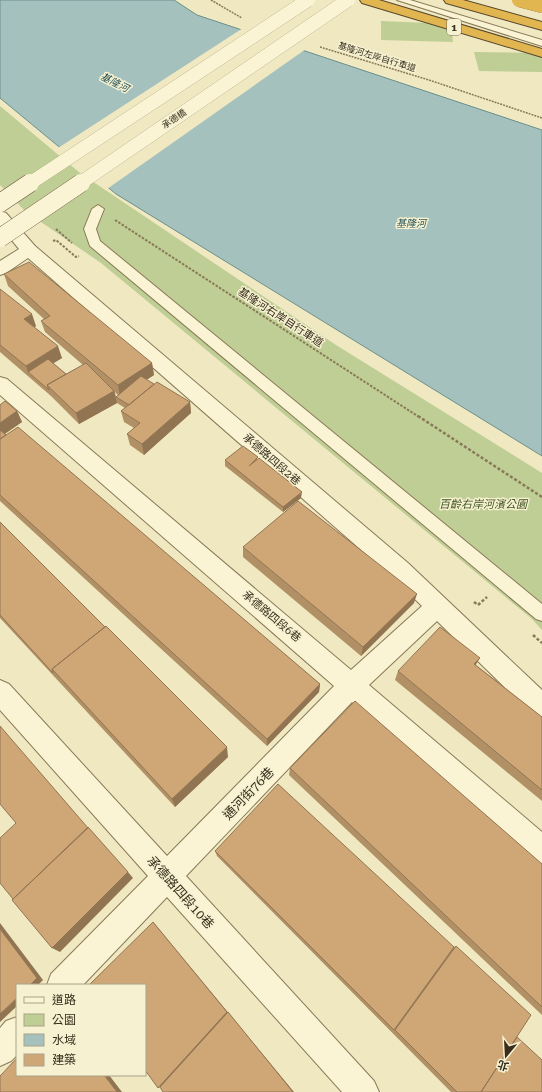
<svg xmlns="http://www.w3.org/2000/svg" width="542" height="1092" font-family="'Roboto Serif','Noto Sans TC',serif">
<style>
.green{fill:#bfce95}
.water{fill:#a4c1bd;stroke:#6b908c}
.pier{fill:#efe8c1}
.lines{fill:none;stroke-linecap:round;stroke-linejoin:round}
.service-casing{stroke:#897958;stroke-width:2}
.minor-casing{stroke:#897958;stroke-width:2}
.motorway-casing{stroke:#57462d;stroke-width:2}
.path-far2{stroke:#897958;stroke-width:1.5;stroke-dasharray:2 1;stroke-linecap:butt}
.path-far1{stroke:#897958;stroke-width:2;stroke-dasharray:2.5 1.5;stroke-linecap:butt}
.path{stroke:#897958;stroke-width:2.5;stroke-dasharray:3 2;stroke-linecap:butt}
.service{fill:#faf4d5;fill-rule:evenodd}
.minor{fill:#faf4d5;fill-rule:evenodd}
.motorway{fill:#e1b54f;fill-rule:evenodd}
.secondary-bridge-far1-casing{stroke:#6b5a3b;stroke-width:14;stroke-linecap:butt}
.secondary-bridge-casing{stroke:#6b5a3b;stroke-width:19;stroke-linecap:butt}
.motorway-bridge-casing{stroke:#57462d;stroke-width:14;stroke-linecap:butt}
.secondary-bridge-far1{stroke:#faf4d5;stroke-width:14}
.secondary-bridge{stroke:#faf4d5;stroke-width:18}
.motorway-bridge{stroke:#e1b54f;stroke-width:14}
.wall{fill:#b29065;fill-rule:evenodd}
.shaded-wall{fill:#917553}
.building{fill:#cfa776;stroke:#917553}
.labels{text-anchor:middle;stroke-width:3;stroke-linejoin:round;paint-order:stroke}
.far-street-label{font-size:9px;fill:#392e1d;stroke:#f6f1d1}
.shield{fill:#f6f1d1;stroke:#726853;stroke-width:1}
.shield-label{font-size:10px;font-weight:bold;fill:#392e1d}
.far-water-label{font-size:10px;font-style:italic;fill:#2c5659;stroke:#f6f1d1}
.street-label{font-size:11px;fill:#392e1d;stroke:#f6f1d1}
.park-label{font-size:11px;font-style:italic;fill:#425623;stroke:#f6f1d1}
.near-street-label{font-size:13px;fill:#392e1d;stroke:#f6f1d1}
</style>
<rect width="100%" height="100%" fill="#efe8c1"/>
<path class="green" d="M381 21 451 24 453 42 381 40Z
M474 52 542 53V72L479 71Z
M0 106 80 173 336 345 542 473V630L532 619 101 263 25 211 0 185Z"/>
<path class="water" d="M0 0H174L197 15 542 130V456L116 194 0 98Z"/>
<path class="pier" d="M243 28 306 49 107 189 58 148Z"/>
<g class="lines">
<defs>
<path id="service" d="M397 0H410L542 40V46Z
M98 205 104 209 96 229 100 241 542 604V621L536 619 90 246 84 229 92 209Z"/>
<path id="minor" d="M0 211 6 213 35 246 408 563 542 690V719L533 715 437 621 369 685 542 832V864L532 860 352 702 186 876 374 1081 379 1092H342L167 897 83 985H47L51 974 148 876 0 710V680L9 684 167 856 334 686 0 395V377L7 379 351 670 422 606 392 577 28 258 6 273 0 275V261L19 249 0 226Z
M17 1017V1055L11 1061 0 1066V1028L6 1021Z"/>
<path id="motorway" d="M360 0H379L542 49V57L362 3Z
M444 0H463L542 22V30L446 3Z"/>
</defs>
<use href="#service" class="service-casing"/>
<use href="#minor" class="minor-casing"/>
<use href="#motorway" class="motorway-casing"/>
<path class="path-far2" d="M211 0 242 18
M320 47 429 80 542 118"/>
<path class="path-far1" d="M115 220 419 417
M56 229 72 243
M53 241 56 240 76 257 79 256"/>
<path class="path" d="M418 416 542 497
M474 602 478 605 487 597
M533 635 542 643"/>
<use href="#service" class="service"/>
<use href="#minor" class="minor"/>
<use href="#motorway" class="motorway"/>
<defs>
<path id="secondary-bridge-far1" d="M29 184 308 0
M79 184 348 0"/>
<path id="secondary-bridge" d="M0 203 30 183
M0 238 81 183"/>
<path id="motorway-bridge" d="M519 0 542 6"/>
</defs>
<use href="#secondary-bridge-far1" class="secondary-bridge-far1-casing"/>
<use href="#secondary-bridge" class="secondary-bridge-casing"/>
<use href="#motorway-bridge" class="motorway-bridge-casing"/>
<use href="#secondary-bridge-far1" class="secondary-bridge-far1"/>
<use href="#secondary-bridge" class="secondary-bridge"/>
<use href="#motorway-bridge" class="motorway-bridge"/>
</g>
<path class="wall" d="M4 274 152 363 154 375 146 380 190 402 191 413 144 455 130 445 127 434 134 428 124 422 121 411 125 408 117 403 79 424 51 396 0 352V289L36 326 34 327 62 358 53 363 66 374 83 365 45 332 41 321 44 319 8 286ZM115 392 118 395 116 397Z
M0 405 17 411 22 422 5 434 320 684 319 692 267 746 0 501Z
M258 459 301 498 283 512 225 466V460Z
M0 522 228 757 175 807 0 618Z
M243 547 414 603 361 656 243 557Z
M476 665 542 717V801L395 680 398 671Z
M290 768 542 864V1015L289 775Z
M215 851 454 947 456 946 517 1037 542 1092H451L217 856Z"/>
<path class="shaded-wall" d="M32 314 36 326 28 331 24 319Z
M58 346 62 358 33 376 28 372 26 366Z
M152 363 154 375 120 397 118 385Z
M114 391 117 403 79 424 76 413Z
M190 402 191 413 144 455 142 444Z
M17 411 22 422 0 437V423Z
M302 492 301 498 283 512V507Z
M417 594 414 603 361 656 363 647Z
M480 658 475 666 474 664Z
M320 684 319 692 267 746V739Z
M227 747 228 757 175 807 172 799Z
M128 872 133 878 60 952 52 948Z
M153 922 294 1092 163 1086 158 1088Z
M0 923 43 980 38 985H30L0 929Z
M17 998V1006L0 1022V1014Z
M104 1075H109L122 1092H117Z"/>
<path class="building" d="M29 262 152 363 118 385 41 321 50 316 4 274Z
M0 289 32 314 24 319 58 346 26 366 0 345Z
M48 359 66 374 47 385 49 390 28 372Z
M86 363 114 391 76 413 47 385Z
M141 376 154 384 129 405 116 397Z
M157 382 190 402 142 444 127 434 140 423 121 411Z
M5 401 17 411 0 423V405Z
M18 427 320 684 267 739 0 495V439Z
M0 430 6 435 0 439Z
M243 446 258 457 249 466 259 458 302 492 283 507 225 460Z
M298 501 417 594 363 647 243 547Z
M0 522 105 627 52 669 53 673 0 615Z
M106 626 227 747 172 799 52 669Z
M440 627 480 658 474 664 542 717V790L398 671Z
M355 701 542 864V1007L290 768Z
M0 726 88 828 13 899 0 883V838L16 823 0 804Z
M278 784 454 947 394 1030 215 851Z
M88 827 128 872 52 948 12 900Z
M153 922 227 1012 158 1088 145 1070V985H89Z
M0 929 37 978 30 985H17V998L0 1014Z
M456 946 531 1015 481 1092H457L395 1030Z
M228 1012 293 1092H163L160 1087Z
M517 1037 542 1060V1092H481Z
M17 1058V1075H104L117 1092H0V1076Z"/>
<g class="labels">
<g class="far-street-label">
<text transform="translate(377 57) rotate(17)" y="3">基隆河左岸自行車道</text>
<text transform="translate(174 119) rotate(-34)" y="3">承德橋</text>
</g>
<rect class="shield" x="447" y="19" width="14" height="16" rx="3"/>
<g class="shield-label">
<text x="454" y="31">1</text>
</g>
<g class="far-water-label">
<text transform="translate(115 82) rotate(27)" y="4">基隆河</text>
<text x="411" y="227">基隆河</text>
</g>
<g class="street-label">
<text transform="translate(281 317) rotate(33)" y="4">基隆河右岸自行車道</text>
<text transform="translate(272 459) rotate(41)" y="4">承德路四段2巷</text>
<text transform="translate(272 616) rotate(40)" y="4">承德路四段6巷</text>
</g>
<g class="park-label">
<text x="483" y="508">百齡右岸河濱公園</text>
</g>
<g class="near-street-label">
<text transform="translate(248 793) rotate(-46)" y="5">通河街76巷</text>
<text transform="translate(181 892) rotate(48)" y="5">承德路四段10巷</text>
</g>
</g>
<rect x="16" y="984" width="130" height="92" fill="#f6f1d1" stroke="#aaa389"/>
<rect x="24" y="997" width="20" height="6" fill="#faf4d5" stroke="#aaa389"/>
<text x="52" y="1004" font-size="12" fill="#392e1d">道路</text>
<rect x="24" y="1014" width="20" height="12" fill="#bfce95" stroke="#aaa389"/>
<text x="52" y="1024" font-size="12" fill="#392e1d">公園</text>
<rect x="24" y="1034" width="20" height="12" fill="#a4c1bd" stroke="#aaa389"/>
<text x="52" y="1044" font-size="12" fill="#392e1d">水域</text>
<rect x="24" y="1054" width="20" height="12" fill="#cfa776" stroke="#aaa389"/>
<text x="52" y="1064" font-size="12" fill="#392e1d">建築</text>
<g transform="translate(506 1056) rotate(198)" stroke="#f6f1d1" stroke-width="3" paint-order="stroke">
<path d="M0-3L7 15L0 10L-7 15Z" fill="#392e1d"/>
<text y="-6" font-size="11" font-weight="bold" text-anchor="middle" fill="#392e1d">北</text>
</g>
</svg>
